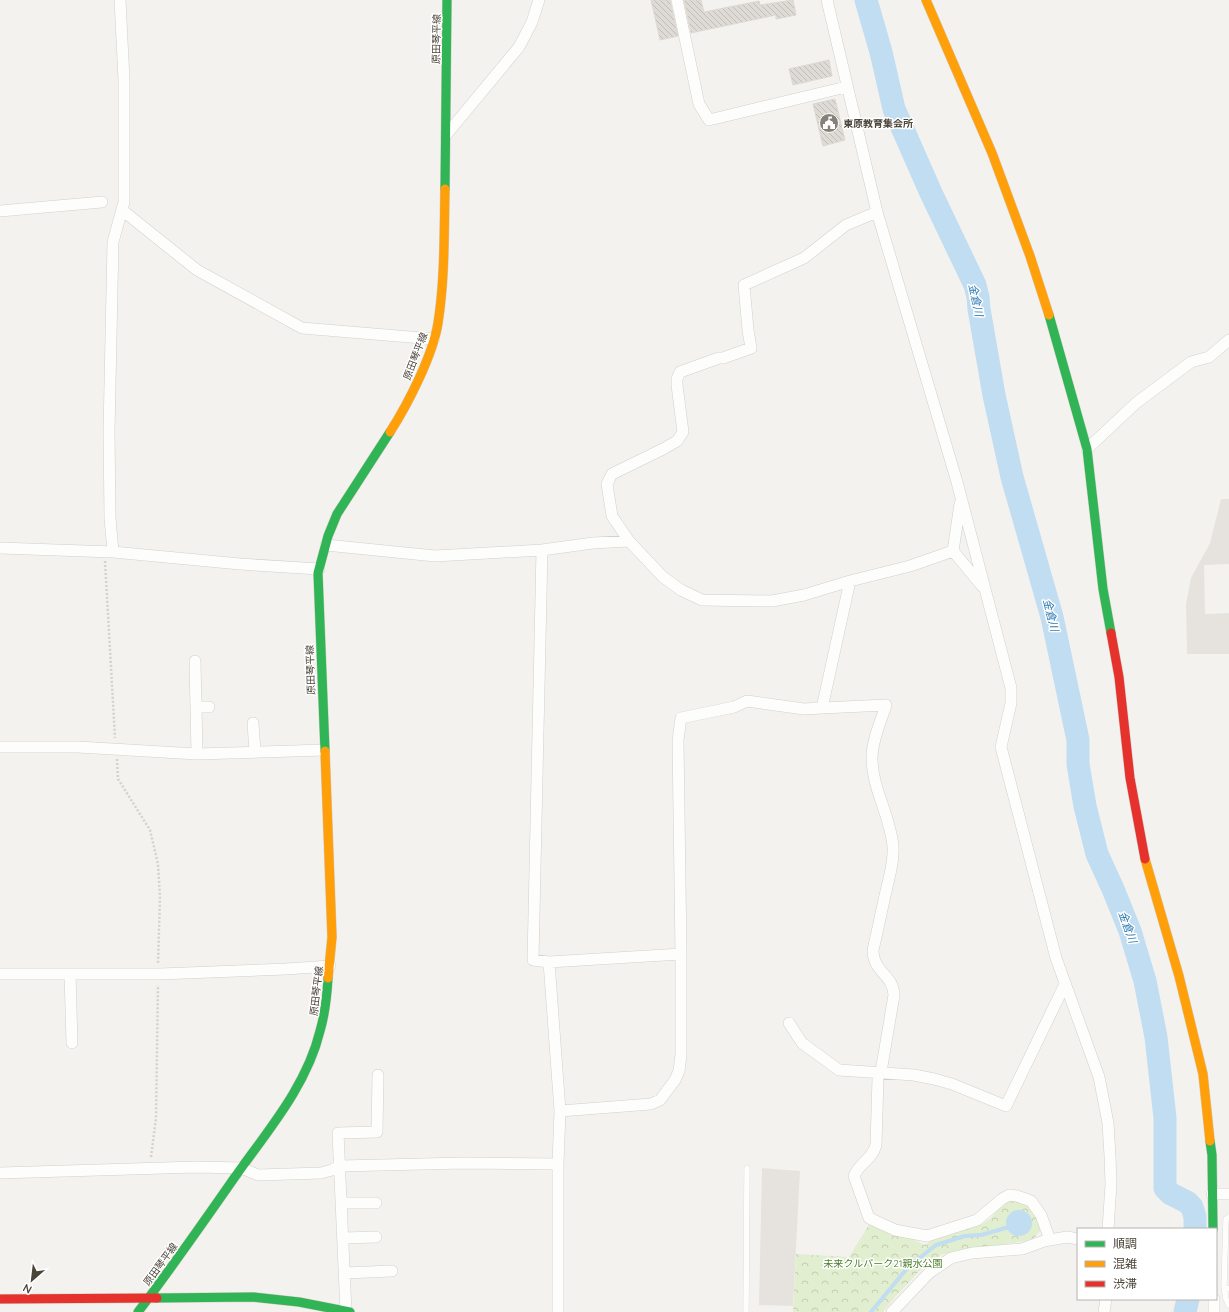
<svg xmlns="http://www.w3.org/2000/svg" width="1229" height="1312" font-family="Quicksand,'Noto Sans JP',sans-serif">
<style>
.park{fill:url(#park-crowns)}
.parking{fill:#e6e3df}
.water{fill:#c0ddf1}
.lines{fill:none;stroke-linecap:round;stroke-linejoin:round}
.stream{stroke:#c0ddf1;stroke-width:4}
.river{stroke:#c0ddf1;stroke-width:23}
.building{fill:url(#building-back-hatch);stroke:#dcd9d4}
.lane-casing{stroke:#d2d0cb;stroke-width:6}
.street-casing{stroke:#d2d0cb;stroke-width:12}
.fast-casing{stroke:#d3cfc5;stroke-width:10}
.slow-casing{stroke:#d3cfc5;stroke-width:10}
.jam-casing{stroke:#d3cfc5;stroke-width:10}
.path{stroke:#d3d2cc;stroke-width:2.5;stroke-dasharray:2 2;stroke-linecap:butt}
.lane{stroke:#fdfdfc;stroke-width:5.5}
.street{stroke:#fdfdfc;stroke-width:11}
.fast{stroke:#30b455;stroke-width:9}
.slow{stroke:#ff9f0a;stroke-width:9}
.jam{stroke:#e5322d;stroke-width:9}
.labels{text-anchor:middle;stroke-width:3;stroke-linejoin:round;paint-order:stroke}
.street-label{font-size:10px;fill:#4b4439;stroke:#fff}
.poi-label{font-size:10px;font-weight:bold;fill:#4b4439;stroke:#fff;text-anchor:start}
.park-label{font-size:10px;fill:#4a7f2a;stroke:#fff}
.water-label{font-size:11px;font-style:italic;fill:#2e7ab2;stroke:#fff}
</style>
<defs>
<pattern id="park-crowns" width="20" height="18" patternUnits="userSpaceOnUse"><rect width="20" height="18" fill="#e1eecf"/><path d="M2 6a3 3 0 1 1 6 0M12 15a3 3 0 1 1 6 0" fill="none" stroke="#c3cdb2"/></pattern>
<pattern id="building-back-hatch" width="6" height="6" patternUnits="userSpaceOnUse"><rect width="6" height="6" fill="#dedbd6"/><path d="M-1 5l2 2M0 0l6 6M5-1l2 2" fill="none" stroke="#c0bdb8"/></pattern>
</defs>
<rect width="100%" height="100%" fill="#f4f2ee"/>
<path class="park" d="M1009 1200C1029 1198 1035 1215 1041 1230L1034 1238 1026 1241 943 1254 924 1266 896 1296 883 1312H793L796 1254 849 1257 870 1223C888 1232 908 1235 924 1245L939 1237 982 1224 990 1219 1000 1207Z"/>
<path class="parking" d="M1221 499H1229V564L1204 565 1205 614 1229 613V654H1187L1186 604 1191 578 1210 543Z
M762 1168 800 1171 793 1306 759 1305Z"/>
<path class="water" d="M1006 1223a13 13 0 1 1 26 0a13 13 0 1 1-26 0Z"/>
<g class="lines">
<path class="stream" d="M871 1312 909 1266 936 1245 965 1236 981 1235 1009 1227"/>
<path class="river" d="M866 0 881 52 894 109 931 193 975 285 978 297 979 309 994 395 1012 477 1052 617 1078 740V764L1085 806 1097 854 1113 889 1130 931 1145 981 1156 1037 1165 1118V1188L1171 1194 1187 1202 1192 1207 1195 1217V1229
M1185 1312 1188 1299"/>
</g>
<path class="building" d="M651 0H670L678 36 660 40Z
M684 0H701L704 12 759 1 760 5 793 0 796 15 776 19V15L691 33Z
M829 60 832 76 793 85 789 69Z
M835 99 845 140 823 146 813 104Z"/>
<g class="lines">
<defs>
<path id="lane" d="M1229 1217 1226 1219 1224 1287 1229 1289
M1224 1287 1226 1299 1229 1305
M746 1312 747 1168"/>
<path id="street" d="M677 0 699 104 709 120 846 87
M827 0 877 212 957 482 1011 688V703L1001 747 1056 958 1099 1077 1108 1123 1110 1156 1111 1184 1108 1229
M446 135 519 47 532 22 539 0
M122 210 197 270 302 328 434 339
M0 211 102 202
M877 212 846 225 804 258 744 285 748 330 751 348 723 358H719L680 372 677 379V385L683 432 677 441 663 449 612 474 607 484 612 516 629 541 663 577 681 590 702 600 772 601 804 595 850 581 910 566 953 551
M1087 449 1136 403 1191 362 1209 357 1229 340
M960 504 953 551 982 586
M326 545 435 556 542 550 593 543 629 541
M0 548 113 552 240 564 319 569
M542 550 533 960 549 962 681 954
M113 552 110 518 109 432 113 242 124 202V80L120 0
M195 661 197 754
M196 707H209
M822 708 886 705C881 721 872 740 872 758 872 789 891 817 893 847 894 861 890 874 887 887 882 908 878 929 873 950 873 955 874 960 877 965 884 977 893 979 894 995L882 1066 878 1078 876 1145C872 1160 859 1163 854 1176L869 1218 895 1230 927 1236 977 1220 1002 1199 1009 1195 1017 1196 1031 1201 1041 1215 1050 1240
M253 723 255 752
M0 747H78L197 754 324 750
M549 962 560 1111
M0 974H160L286 969 330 966
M70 974 72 1043
M789 1023 802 1043 839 1070 914 1075 934 1079 952 1084 1006 1106 1065 984
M0 1173 196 1167 241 1168 258 1175 321 1173 332 1170 340 1166 464 1163 558 1164
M1212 1194H1229
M342 1203H376
M344 1238 376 1237
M345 1273 392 1271
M1214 1299V1312
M346 1312 338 1133 377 1132 378 1075
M558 1312V1164L560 1111 651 1104 660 1100 675 1080 679 1071 681 1055V954L678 740 681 718 734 707 747 701 804 709 822 708 850 581
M892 1312 929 1273 951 1258 972 1253 1022 1249 1044 1241 1067 1237 1078 1239
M1104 1312 1106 1299"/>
<path id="fast" d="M445 189 447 0
M1049 315 1087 449 1103 589 1111 633
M325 751 318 573 328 536 337 514 390 432
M1210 1141 1212 1155 1213 1229
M157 1298 253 1297 299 1302 350 1312
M138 1312C170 1270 200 1227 230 1184 263 1136 306 1089 320 1031 325 1014 327 996 328 978"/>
<path id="slow" d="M926 0 992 153 1030 256 1049 315
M390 432C408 404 433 355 438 323 445 279 444 233 445 189
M325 751 332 937 328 978
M1145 859 1179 976 1203 1074 1210 1141"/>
<path id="jam" d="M1111 633 1119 677 1130 778 1145 859
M0 1299 157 1298"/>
</defs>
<use href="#lane" class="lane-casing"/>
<use href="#street" class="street-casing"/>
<use href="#fast" class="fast-casing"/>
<use href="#slow" class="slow-casing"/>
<use href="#jam" class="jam-casing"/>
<path class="path" d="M105 561 115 738
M117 759 118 779 150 830 158 864 160 897 158 964
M151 1157 156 1118 158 985"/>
<use href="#lane" class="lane"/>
<use href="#street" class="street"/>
<use href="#fast" class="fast"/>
<use href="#slow" class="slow"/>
<use href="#jam" class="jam"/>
</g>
<defs>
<symbol id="civic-disc" viewBox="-11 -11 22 22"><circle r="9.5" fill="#868178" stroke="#fff"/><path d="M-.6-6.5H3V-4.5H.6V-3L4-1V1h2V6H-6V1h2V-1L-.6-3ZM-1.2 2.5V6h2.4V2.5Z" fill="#fff"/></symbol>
</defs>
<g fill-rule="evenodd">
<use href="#civic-disc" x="818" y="112" width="22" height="22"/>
</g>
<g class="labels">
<g class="street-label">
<text transform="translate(436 39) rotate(-89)" y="4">原田琴平線</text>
<text transform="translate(415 356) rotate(-69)" y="4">原田琴平線</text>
<text transform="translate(310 670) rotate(-92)" y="4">原田琴平線</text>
<text transform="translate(316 991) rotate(-83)" y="4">原田琴平線</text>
<text transform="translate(160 1264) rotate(-54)" y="4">原田琴平線</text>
</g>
<g class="poi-label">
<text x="843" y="127">東原教育集会所</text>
</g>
<g class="park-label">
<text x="883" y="1267">未来クルパーク21親水公園</text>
</g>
<g class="water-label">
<text transform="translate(976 300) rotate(78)" y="4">金倉川</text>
<text transform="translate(1051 615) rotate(76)" y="4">金倉川</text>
<text transform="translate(1128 927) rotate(70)" y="4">金倉川</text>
</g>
</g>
<rect x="1077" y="1228" width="140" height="72" fill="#ffffff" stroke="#b7b4b0"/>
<rect x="1085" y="1241" width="20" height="6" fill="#30b455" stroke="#b7b4b0"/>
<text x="1113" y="1248" font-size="12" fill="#4b4439">順調</text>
<rect x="1085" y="1261" width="20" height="6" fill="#ff9f0a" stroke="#b7b4b0"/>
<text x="1113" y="1268" font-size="12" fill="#4b4439">混雑</text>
<rect x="1085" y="1281" width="20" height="6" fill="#e5322d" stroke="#b7b4b0"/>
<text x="1113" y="1288" font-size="12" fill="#4b4439">渋滞</text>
<g transform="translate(32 1280) rotate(208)" stroke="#ffffff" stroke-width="3" paint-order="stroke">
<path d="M0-3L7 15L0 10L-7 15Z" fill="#4b4439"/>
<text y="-6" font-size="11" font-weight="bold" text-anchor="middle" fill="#4b4439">N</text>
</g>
</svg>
